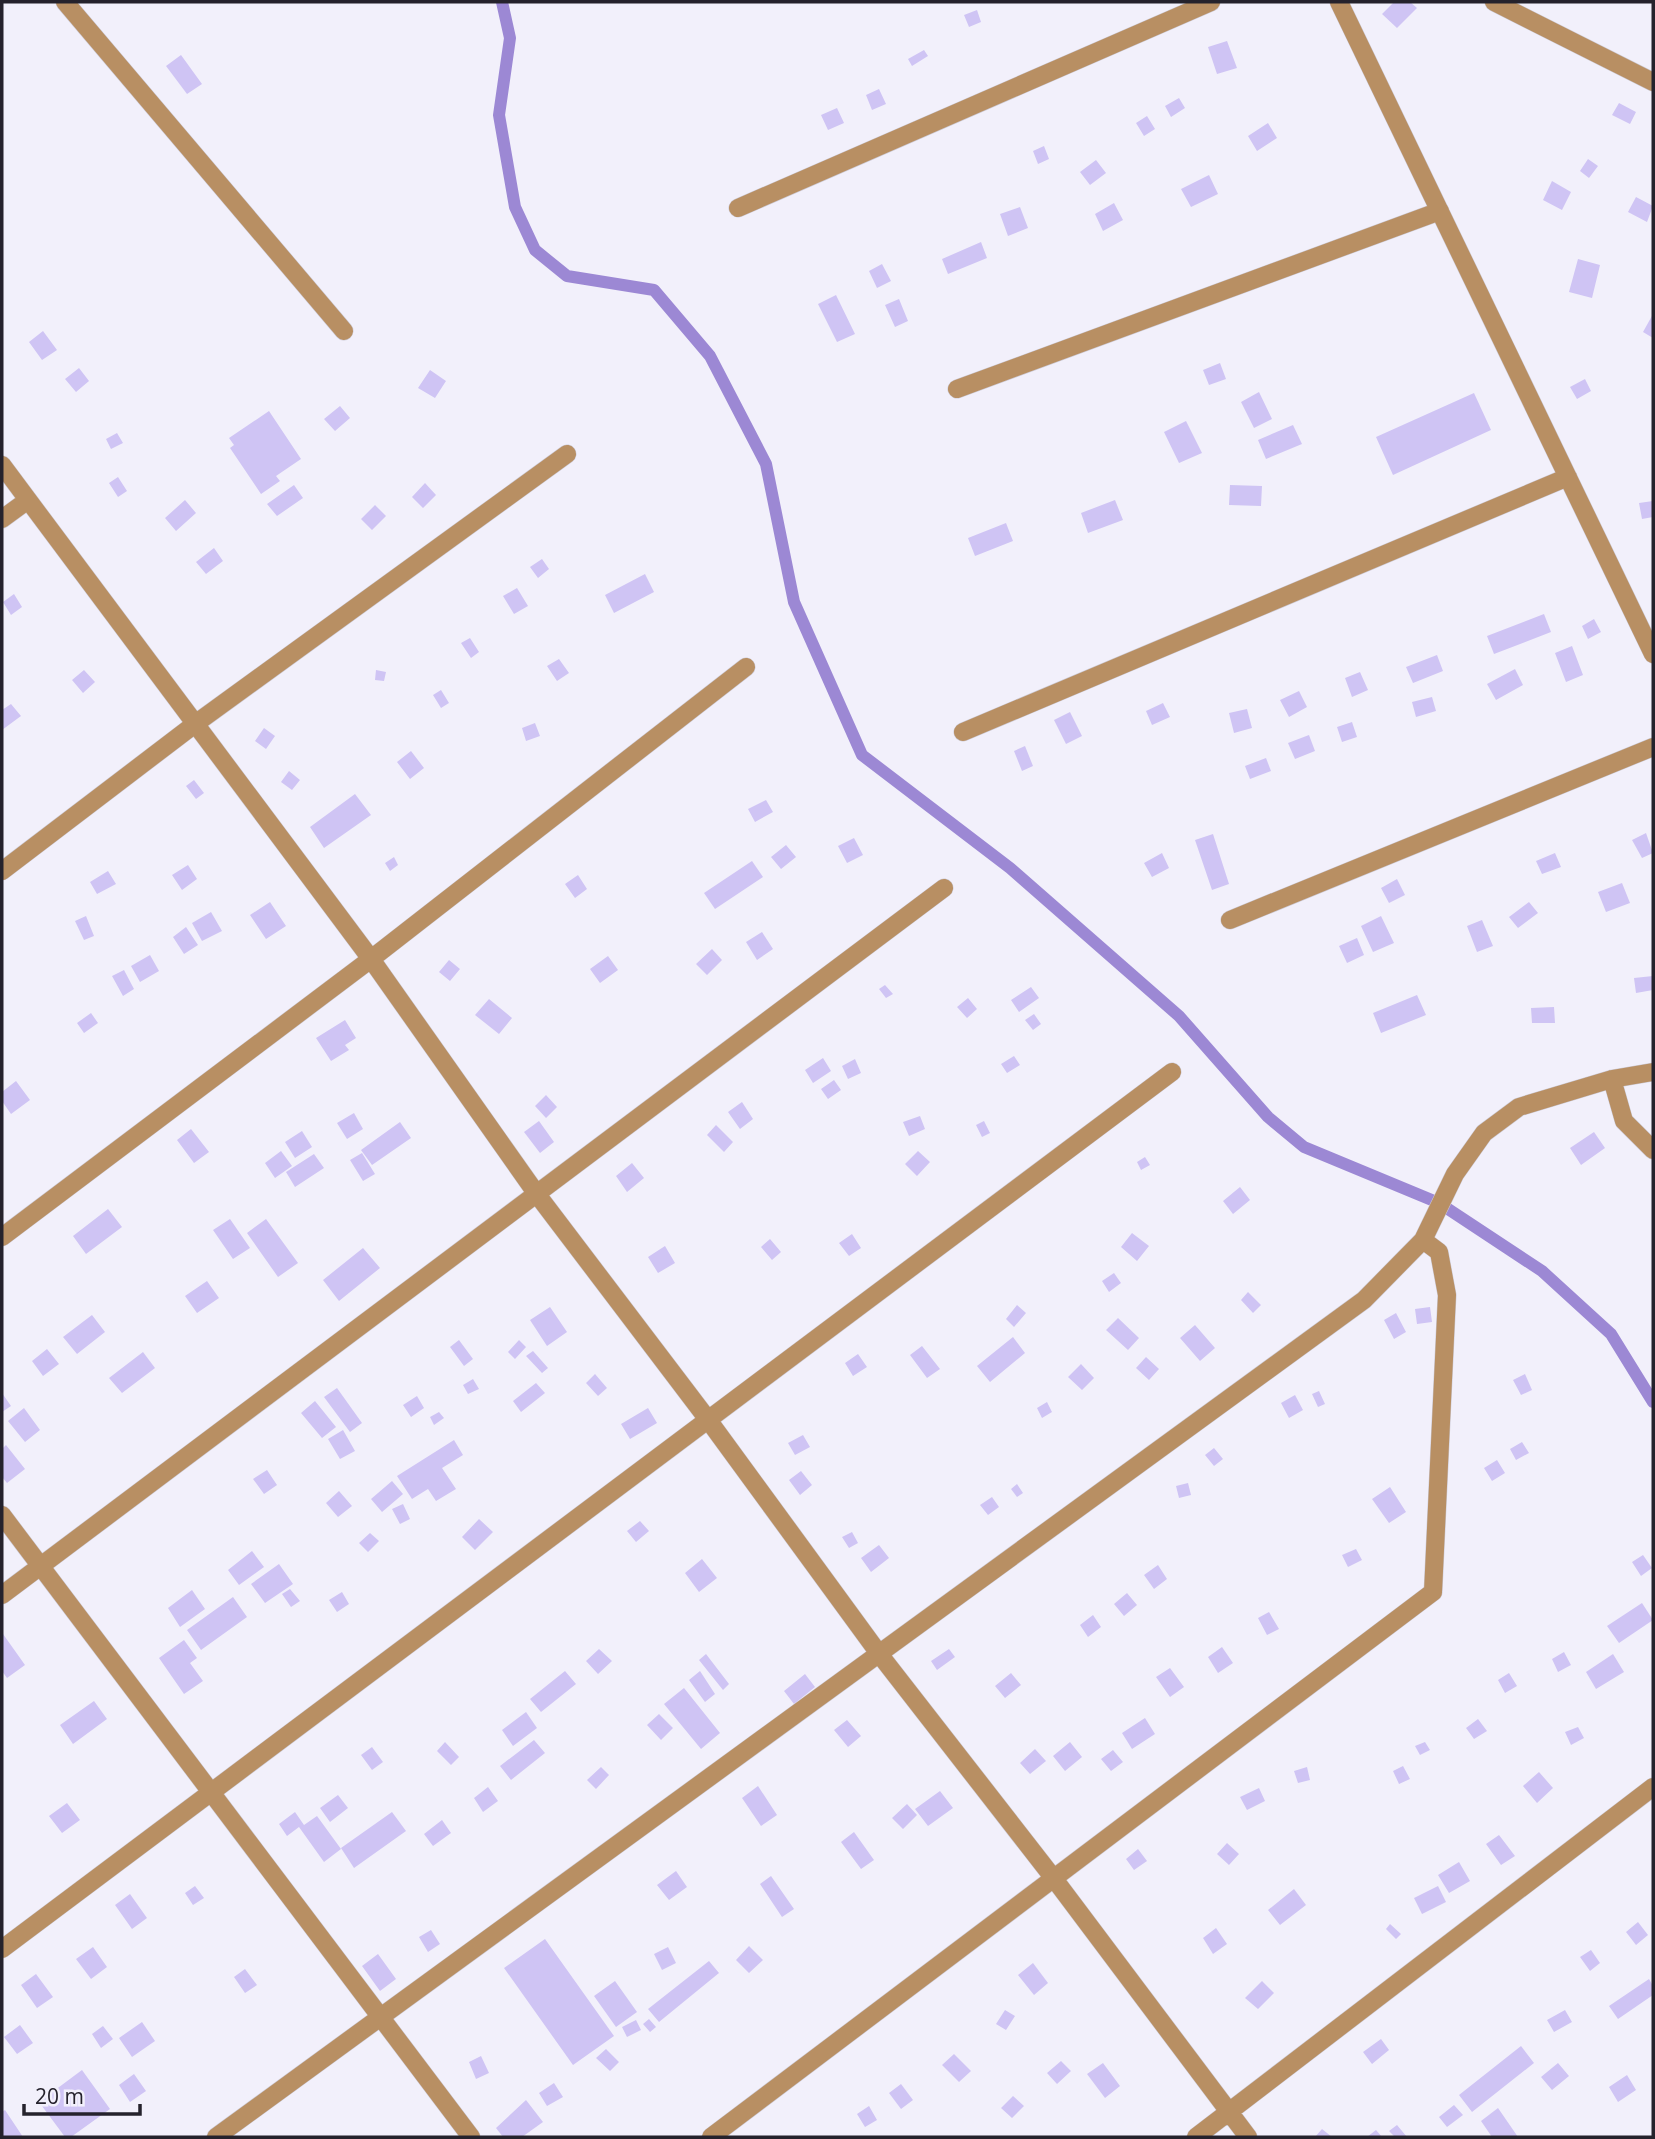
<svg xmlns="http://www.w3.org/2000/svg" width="1655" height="2139" font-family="'Open Sans',sans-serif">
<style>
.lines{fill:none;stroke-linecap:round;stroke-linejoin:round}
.stream{stroke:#9c88d4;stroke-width:12}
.building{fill:#cfc4f4}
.minor-casing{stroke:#cdcbd6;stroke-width:19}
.minor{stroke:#b88f63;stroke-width:18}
</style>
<rect width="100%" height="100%" fill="#f2f0fb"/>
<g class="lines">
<path class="stream" d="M502 2 510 38 499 115 515 207 535 250 567 276 654 290 710 356 766 464 794 602 862 755 1010 868 1179 1016 1268 1117 1304 1147 1439 1203 1542 1271 1611 1334 1653 1402"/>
</g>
<path class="building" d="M1394 2H1410L1417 8 1397 28 1382 14Z
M977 10 981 22 969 27 964 15Z
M1227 41 1237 68 1217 74 1208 47Z
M924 50 928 56 912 66 908 59Z
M181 55 202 84 187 94 166 66Z
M879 89 886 104 872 110 866 95Z
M1179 98 1185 108 1171 117 1165 106Z
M1619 103 1636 112 1630 124 1612 115Z
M837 108 844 123 828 130 821 115Z
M1147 116 1155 129 1144 136 1136 123Z
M1268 123 1277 138 1257 151 1248 136Z
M1044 146 1049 159 1038 164 1033 151Z
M1588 159 1598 166 1589 178 1580 171Z
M1096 160 1106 173 1090 185 1080 172Z
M1209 175 1218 194 1191 207 1181 189Z
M1552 181 1571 192 1562 210 1543 200Z
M1636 197 1653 206 1647 222 1628 212Z
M1114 203 1123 220 1103 231 1095 214Z
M1020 207 1028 228 1008 236 1000 214Z
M981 242 987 258 948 274 942 259Z
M1578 259 1600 265 1592 298 1569 292Z
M882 264 891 281 877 288 869 271Z
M836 295 855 334 837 342 818 304Z
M899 299 908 321 895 327 885 305Z
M1653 314V338L1643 332Z
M43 331 57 350 42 360 29 342Z
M1220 363 1226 379 1209 385 1203 370Z
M79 368 89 381 76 392 65 379Z
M430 370 446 381 435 398 418 388Z
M1585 379 1591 391 1577 399 1570 387Z
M1259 392 1272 419 1254 428 1241 402Z
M1474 393 1491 430 1393 475 1376 437Z
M340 406 350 418 335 431 324 419Z
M269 411 301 459 276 476 280 481 261 494 230 448 234 445 229 438Z
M1186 421 1202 453 1179 463 1164 432Z
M1293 425 1302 444 1266 459 1258 440Z
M117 433 123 443 111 449 106 439Z
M118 477 127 491 118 497 109 483Z
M425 483 436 495 423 508 412 497Z
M294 485 303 498 277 516 267 504Z
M1230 485 1262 486 1261 506 1229 505Z
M185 500 196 513 176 531 165 518Z
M1115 500 1123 520 1088 533 1081 513Z
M1653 501V517L1642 519 1639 503Z
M375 505 386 516 372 530 361 519Z
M1006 523 1013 541 975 556 968 538Z
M214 548 223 561 206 574 196 562Z
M542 559 549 569 538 578 530 567Z
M645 574 654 592 614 613 605 595Z
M517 588 528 606 514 614 503 596Z
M14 594 22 607 11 615 3 602Z
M1544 614 1551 632 1494 654 1487 636Z
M1594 619 1601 632 1588 639 1582 626Z
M470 638 479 652 471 658 461 643Z
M1572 646 1583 675 1566 682 1555 653Z
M1437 655 1443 671 1413 683 1406 667Z
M559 659 569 673 557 681 547 666Z
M1515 669 1523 685 1496 700 1487 684Z
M84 670 95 682 83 693 72 680Z
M376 670 386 672 384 681 375 680Z
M1360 672 1368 690 1352 697 1345 678Z
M441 690 449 703 441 708 433 695Z
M1299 691 1307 707 1289 717 1280 700Z
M1432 697 1436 711 1416 717 1412 702Z
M1163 703 1170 717 1152 725 1146 711Z
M11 704 21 716 2 730V710Z
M1247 709 1252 728 1234 733 1229 713Z
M1070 712 1082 736 1066 744 1054 720Z
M1352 722 1357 737 1342 742 1337 727Z
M535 723 540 736 526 741 522 728Z
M264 728 275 736 266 749 255 741Z
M1309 735 1315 751 1295 759 1288 743Z
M1025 746 1033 766 1022 771 1014 751Z
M411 751 424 768 410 779 397 762Z
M1266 758 1271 771 1250 779 1245 766Z
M289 771 300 780 292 790 281 782Z
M194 780 204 793 196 799 186 786Z
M355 794 371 815 324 848 310 827Z
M766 800 773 812 755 822 748 809Z
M1646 833 1653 853 1642 858 1632 840Z
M1213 834 1229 884 1212 890 1195 840Z
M854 838 863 855 847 863 838 846Z
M786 845 796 857 781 869 771 857Z
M1162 853 1169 868 1152 877 1144 863Z
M1555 853 1561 867 1542 874 1536 861Z
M394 857 398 865 390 871 385 863Z
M752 861 763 877 715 909 704 893Z
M188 865 197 879 182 890 172 875Z
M108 871 116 884 97 894 90 882Z
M578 875 587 889 575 898 565 884Z
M1397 879 1405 895 1389 903 1381 888Z
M1622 883 1630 903 1606 912 1598 892Z
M270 902 286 926 266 939 250 915Z
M1529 902 1538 913 1518 928 1509 917Z
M211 912 222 931 202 941 192 923Z
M86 916 94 936 84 940 75 921Z
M1381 916 1394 943 1373 952 1361 926Z
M1482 920 1493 946 1477 952 1467 926Z
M186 927 198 945 184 954 173 937Z
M762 932 773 949 757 960 746 942Z
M1357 938 1364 955 1347 963 1339 946Z
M712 949 722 960 707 975 696 964Z
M150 955 159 971 140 982 131 966Z
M608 956 618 970 600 983 590 969Z
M449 960 460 969 450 981 439 972Z
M124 970 134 989 123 996 112 976Z
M1653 976V990L1636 993 1634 978Z
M885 985 893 994 886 998 879 989Z
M1031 987 1039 998 1019 1012 1011 1000Z
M1417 995 1426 1015 1381 1033 1373 1013Z
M968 998 977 1009 967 1018 957 1007Z
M489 999 512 1018 499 1034 475 1015Z
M1554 1007 1555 1023H1532L1531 1008Z
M91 1013 98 1023 84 1033 77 1023Z
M1034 1014 1041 1024 1033 1030 1025 1020Z
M345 1020 356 1038 345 1045 349 1050 331 1061 316 1038Z
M1014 1056 1020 1065 1007 1073 1001 1064Z
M823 1058 831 1071 813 1083 805 1070Z
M855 1059 861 1073 848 1079 842 1066Z
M834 1080 841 1090 828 1099 821 1089Z
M16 1081 30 1100 11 1114 2 1101V1092Z
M546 1095 557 1107 546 1118 535 1106Z
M742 1102 753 1119 740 1129 728 1112Z
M354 1113 363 1129 347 1139 337 1123Z
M920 1116 925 1129 909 1136 903 1122Z
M539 1121 554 1142 540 1153 524 1132Z
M984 1121 990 1133 982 1137 976 1125Z
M400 1122 411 1138 372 1165 361 1150Z
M716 1125 733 1142 724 1152 707 1135Z
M191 1129 209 1152 194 1163 177 1140Z
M302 1131 312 1147 295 1158 285 1142Z
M1594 1132 1605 1148 1581 1165 1570 1148Z
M281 1151 292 1166 275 1178 265 1163Z
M918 1151 930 1162 917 1176 905 1164Z
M362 1153 375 1174 363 1181 350 1160Z
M314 1154 324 1168 295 1187 286 1172Z
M1145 1157 1150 1165 1141 1170 1137 1162Z
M632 1163 644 1178 627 1192 616 1176Z
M1240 1187 1250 1200 1233 1214 1223 1201Z
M108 1209 122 1227 86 1254 73 1236Z
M230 1219 250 1248 233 1259 213 1230Z
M266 1219 298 1263 278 1277 247 1233Z
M1132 1233 1149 1246 1137 1261 1121 1247Z
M852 1234 861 1248 849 1256 839 1243Z
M770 1239 781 1252 772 1260 761 1247Z
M665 1246 675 1263 658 1273 648 1257Z
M363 1248 380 1268 339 1301 323 1280Z
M1114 1273 1121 1283 1109 1292 1102 1281Z
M207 1281 219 1298 197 1313 185 1296Z
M1248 1292 1261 1305 1253 1313 1241 1300Z
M1017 1305 1026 1313 1014 1327 1006 1319Z
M550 1307 567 1332 547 1346 530 1320Z
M1430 1307 1432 1322 1417 1324 1415 1309Z
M1396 1313 1406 1332 1394 1339 1384 1320Z
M92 1315 105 1332 77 1354 63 1337Z
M1118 1318 1139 1338 1128 1350 1106 1330Z
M1195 1325 1215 1348 1200 1361 1180 1338Z
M1013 1337 1025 1353 990 1382 977 1366Z
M459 1340 473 1359 464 1366 450 1347Z
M519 1340 526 1347 515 1359 508 1352Z
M922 1346 940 1369 927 1378 910 1355Z
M47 1349 59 1364 43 1376 32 1361Z
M533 1351 548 1368 542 1373 526 1356Z
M143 1352 155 1368 122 1393 109 1378Z
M858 1354 867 1367 853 1376 845 1363Z
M1146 1357 1159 1369 1149 1380 1136 1368Z
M1081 1364 1094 1378 1082 1390 1068 1377Z
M595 1374 607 1388 598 1396 586 1383Z
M1525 1374 1532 1390 1521 1395 1513 1380Z
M473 1379 479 1389 468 1394 463 1385Z
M536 1383 545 1393 521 1412 513 1401Z
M337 1388 362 1423 350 1432 324 1397Z
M1319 1391 1325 1404 1318 1407 1312 1394Z
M2 1393 11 1406 2 1412Z
M1295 1395 1303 1410 1289 1418 1281 1403Z
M417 1396 424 1408 411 1417 403 1405Z
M315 1401 336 1427 322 1438 301 1413Z
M1047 1402 1052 1412 1042 1418 1037 1408Z
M24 1408 40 1430 25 1442 8 1421Z
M648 1408 657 1423 630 1439 621 1424Z
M439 1412 444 1418 434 1425 430 1417Z
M343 1430 355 1451 340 1459 328 1439Z
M803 1435 810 1447 795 1455 788 1443Z
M454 1440 463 1455 442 1468 456 1489 436 1501 428 1489 412 1499 397 1476Z
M1522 1442 1529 1453 1516 1460 1510 1449Z
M6 1445 25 1469 7 1483 2 1477V1449Z
M1214 1448 1223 1459 1214 1466 1205 1455Z
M1497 1460 1505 1473 1492 1481 1484 1468Z
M267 1470 277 1485 264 1494 253 1479Z
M801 1471 812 1485 800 1495 789 1480Z
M392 1481 403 1494 382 1512 371 1499Z
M1188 1483 1191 1495 1179 1498 1176 1486Z
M1017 1484 1023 1493 1017 1497 1011 1489Z
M1390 1487 1406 1512 1389 1523 1372 1499Z
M339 1491 352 1506 338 1517 326 1503Z
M992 1497 999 1507 988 1515 980 1505Z
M403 1504 410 1519 400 1524 392 1509Z
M479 1519 493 1532 475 1550 462 1537Z
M640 1521 649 1531 636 1542 627 1531Z
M852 1532 858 1543 849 1548 842 1537Z
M370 1533 379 1541 368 1552 359 1543Z
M879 1545 889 1558 871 1572 861 1558Z
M1356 1549 1362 1560 1348 1567 1342 1555Z
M252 1551 264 1567 239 1585 228 1570Z
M1643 1555 1652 1568 1641 1576 1632 1562Z
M702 1559 717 1578 699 1592 685 1573Z
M279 1564 293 1584 265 1603 251 1584Z
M1158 1565 1167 1579 1154 1589 1144 1575Z
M290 1589 300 1601 291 1607 282 1594Z
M192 1590 205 1609 180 1627 168 1608Z
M342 1592 349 1604 337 1612 329 1600Z
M1127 1593 1137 1605 1124 1616 1114 1604Z
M233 1597 247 1617 201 1650 187 1630Z
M1642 1603 1653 1620 1619 1643 1607 1626Z
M1269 1612 1279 1629 1267 1635 1258 1618Z
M1093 1615 1101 1627 1088 1637 1080 1625Z
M3 1634 25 1665 7 1678 2 1671Z
M184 1640 197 1658 190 1663 203 1681 184 1694 159 1658Z
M1222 1647 1233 1663 1218 1673 1208 1657Z
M599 1649 612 1661 598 1674 586 1661Z
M949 1649 955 1657 937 1670 931 1661Z
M1564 1652 1571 1665 1558 1672 1552 1659Z
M706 1654 729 1684 723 1690 699 1660Z
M1613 1654 1624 1672 1596 1689 1586 1672Z
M1170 1668 1184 1687 1170 1697 1156 1677Z
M565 1671 576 1684 541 1712 530 1699Z
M700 1671 715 1694 705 1702 689 1680Z
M1011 1673 1021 1685 1005 1698 995 1686Z
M1509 1673 1517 1686 1505 1693 1498 1680Z
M805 1674 815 1687 794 1704 784 1691Z
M684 1688 720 1733 701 1749 664 1704Z
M94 1701 107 1719 73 1744 60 1725Z
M526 1712 537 1728 513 1746 502 1730Z
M659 1714 673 1728 661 1740 647 1725Z
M1145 1718 1155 1734 1132 1749 1122 1733Z
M1478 1719 1487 1731 1474 1739 1466 1728Z
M847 1720 861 1736 848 1747 834 1730Z
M1578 1727 1584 1738 1571 1745 1565 1732Z
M534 1740 545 1753 511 1780 500 1766Z
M445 1742 459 1757 451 1765 437 1751Z
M1070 1742 1082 1757 1065 1771 1053 1756Z
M1425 1742 1430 1750 1420 1755 1415 1746Z
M372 1747 383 1762 372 1770 361 1755Z
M1035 1749 1046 1761 1030 1774 1020 1763Z
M1113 1750 1123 1762 1111 1771 1101 1759Z
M1403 1766 1410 1779 1399 1784 1393 1771Z
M601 1767 609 1775 596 1789 587 1780Z
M1307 1767 1310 1780 1298 1783 1294 1771Z
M1539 1772 1553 1788 1537 1803 1523 1786Z
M758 1786 777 1815 761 1826 742 1798Z
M488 1787 498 1801 483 1812 474 1798Z
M1259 1788 1265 1801 1247 1810 1240 1797Z
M940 1791 953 1808 928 1826 915 1809Z
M338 1795 348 1808 330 1822 320 1808Z
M67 1803 80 1820 62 1833 49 1816Z
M907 1804 917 1815 903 1829 892 1818Z
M295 1812 304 1825 317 1816 341 1849 324 1862 299 1827 287 1836 279 1824Z
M392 1812 406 1831 354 1868 341 1848Z
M442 1820 451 1833 433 1846 424 1834Z
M854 1832 874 1860 861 1869 841 1842Z
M1499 1835 1515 1856 1501 1865 1486 1844Z
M1227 1843 1239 1854 1229 1865 1217 1854Z
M1138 1849 1147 1861 1134 1870 1126 1859Z
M1459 1862 1470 1881 1449 1893 1438 1875Z
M676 1871 687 1887 669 1900 657 1885Z
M771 1876 794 1909 782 1917 760 1884Z
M195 1886 204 1898 193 1905 185 1893Z
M1438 1886 1446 1902 1422 1914 1414 1898Z
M1294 1889 1306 1905 1280 1925 1268 1910Z
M130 1894 147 1918 132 1929 115 1905Z
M1638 1922 1648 1935 1636 1945 1626 1932Z
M1390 1924 1401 1934 1396 1939 1386 1929Z
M1216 1928 1227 1944 1213 1954 1203 1938Z
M431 1930 440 1944 428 1952 419 1937Z
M545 1939 614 2036 573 2065 504 1968Z
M749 1946 763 1960 749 1973 736 1960Z
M93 1947 107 1967 91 1979 76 1959Z
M668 1947 676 1963 662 1970 654 1954Z
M1591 1950 1600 1963 1590 1971 1580 1957Z
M378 1954 396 1979 380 1991 362 1966Z
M709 1961 719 1973 659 2022 648 2009Z
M1033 1963 1048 1983 1034 1995 1018 1975Z
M245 1969 257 1985 245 1993 234 1977Z
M36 1974 53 1997 37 2008 21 1985Z
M1649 1979 1653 1986V1995L1618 2019 1609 2006Z
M615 1981 637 2012 616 2027 594 1996Z
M1262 1981 1274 1993 1258 2009 1245 1998Z
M1005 2010 1015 2016 1006 2030 996 2024Z
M1565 2010 1572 2022 1554 2032 1547 2020Z
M649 2019 656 2027 650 2032 643 2024Z
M636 2020 641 2030 627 2037 622 2027Z
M142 2022 155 2041 132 2057 119 2038Z
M20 2025 33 2043 17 2054 4 2037Z
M103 2026 113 2039 101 2048 92 2034Z
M1381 2039 1389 2050 1372 2064 1363 2052Z
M1521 2046 1534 2063 1472 2112 1459 2095Z
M606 2049 619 2062 610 2071 596 2058Z
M954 2054 971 2071 959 2082 942 2065Z
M481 2056 489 2073 476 2079 469 2062Z
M1061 2061 1071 2071 1057 2084 1047 2073Z
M1103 2063 1120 2086 1105 2098 1087 2074Z
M1558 2063 1569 2076 1552 2090 1541 2077Z
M82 2070 110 2109 71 2137H65L39 2102Z
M134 2074 146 2091 130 2102 119 2085Z
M1627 2075 1636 2090 1618 2102 1609 2087Z
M554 2083 563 2097 547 2106 539 2093Z
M901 2084 913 2100 901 2109 889 2093Z
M1013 2096 1024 2106 1012 2118 1001 2108Z
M526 2100 543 2122 522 2137H503L496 2128Z
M1454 2105 1463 2115 1447 2127 1439 2117Z
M869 2106 877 2120 865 2127 857 2114Z
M1498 2108 1518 2137H1492L1481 2121Z
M5 2110 23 2137H2V2112Z
M1397 2125 1407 2137H1395L1389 2131Z
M1322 2129 1332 2137H1315Z
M1376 2130 1382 2137H1367Z"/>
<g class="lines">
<defs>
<path id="minor" d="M65 2 344 331
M1339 2 1653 654
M1494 2 1653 82
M738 208 1211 2
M957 389 1440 211
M2 465 371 959 536 1193 709 1421 880 1655 1055 1880 1248 2137
M2 519 28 500
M963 732 1568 477
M2 871 195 724 567 454
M1230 920 1653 747
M1612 1079 1624 1121 1653 1150
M2 1237 371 959 746 667
M2 1515 471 2137
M2 1595 944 888
M2 1949 1172 1072
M216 2137 1364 1300 1423 1240 1455 1174 1484 1133 1519 1107 1612 1079 1653 1072
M711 2137 1433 1592 1447 1295 1439 1252 1423 1240
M1196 2137 1653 1787"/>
</defs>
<use href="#minor" class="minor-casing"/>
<use href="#minor" class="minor"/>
</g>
<rect width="1655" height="2139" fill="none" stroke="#25222c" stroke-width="7"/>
<path d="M24 2104v10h116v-10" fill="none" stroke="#25222c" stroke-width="3.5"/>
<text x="35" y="2104" font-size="21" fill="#25222c" stroke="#f2f0fb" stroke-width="5" paint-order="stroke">20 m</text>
</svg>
